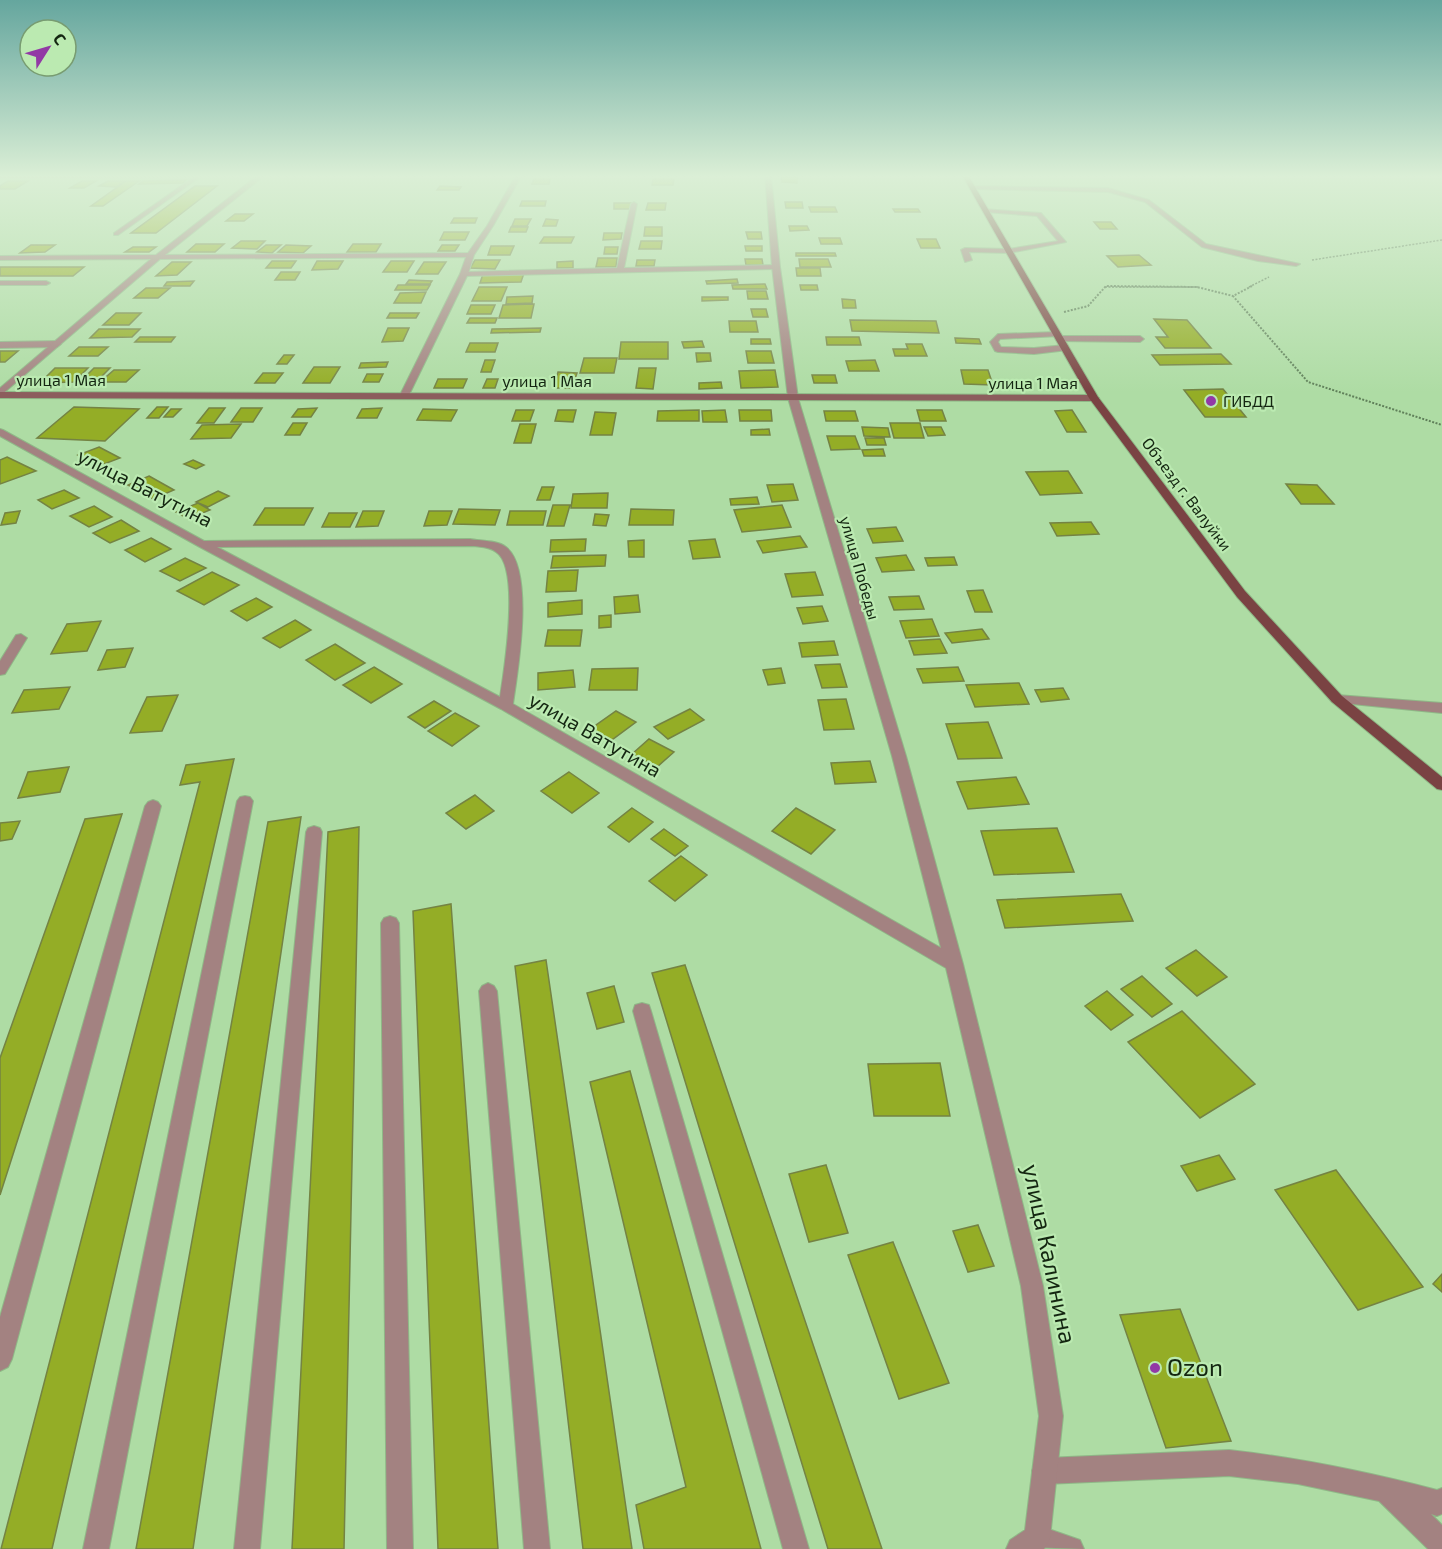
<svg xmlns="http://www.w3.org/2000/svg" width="1442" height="1549" font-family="'Exo 2',sans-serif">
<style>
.building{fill:#94ad26;stroke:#748343;stroke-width:1.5}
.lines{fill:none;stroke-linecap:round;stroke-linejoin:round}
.lane-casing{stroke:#8fb887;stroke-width:2}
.street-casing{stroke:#8fb887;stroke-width:2}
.secondary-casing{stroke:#8fb887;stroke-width:2}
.primary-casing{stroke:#8fb887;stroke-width:2}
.path-far1{stroke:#60805a;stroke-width:1.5;stroke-dasharray:2 1.5;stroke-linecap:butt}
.path{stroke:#60805a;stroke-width:2;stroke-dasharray:2 1.5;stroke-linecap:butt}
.lane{fill:#a38281;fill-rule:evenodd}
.street{fill:#a38281;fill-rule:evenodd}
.secondary{fill:#8c5d5d;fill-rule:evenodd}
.primary{fill:#7a4343;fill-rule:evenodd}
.poi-dot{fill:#9239a5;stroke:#bbeab1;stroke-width:2}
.labels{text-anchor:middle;stroke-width:4.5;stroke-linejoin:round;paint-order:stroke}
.far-street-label{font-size:16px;fill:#142611;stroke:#bbeab1}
.far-poi-label{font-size:16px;fill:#142611;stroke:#bbeab1;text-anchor:start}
.street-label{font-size:20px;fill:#142611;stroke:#bbeab1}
.near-street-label{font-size:24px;fill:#142611;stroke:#bbeab1}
.near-poi-label{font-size:24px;fill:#142611;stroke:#bbeab1;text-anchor:start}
</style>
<rect width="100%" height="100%" fill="#aedca4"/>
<path class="building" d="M781 177H797V183L782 182Z
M534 179H550L549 184H532Z
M653 179H674L673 185H652Z
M186 180 183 183 139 184 143 181Z
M8 181H28L15 189H0V186Z
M82 181H96L84 188H70Z
M108 181H125L116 187 99 186Z
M126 181H139L103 206H91Z
M195 186H217L156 233H131Z
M440 186 461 187 459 190H437Z
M522 201H546L545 206H520Z
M785 202H802L803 208H786Z
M614 203H631L630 209H614Z
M648 203H666L665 210H646Z
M809 207H835L837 212H811Z
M893 209H918L920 212H895Z
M235 214H253L244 221H226Z
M454 218H477L475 223H451Z
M515 219H531L527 226H512Z
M546 219 558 220 556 226H543Z
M1094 222H1111L1117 229H1100Z
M789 226H807L809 230 790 231Z
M511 227H528L526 232H509Z
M645 227H662V236H644Z
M444 232H469L465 240H440Z
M746 232H761L762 239H748Z
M604 233H622L621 239 603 240Z
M544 237H574L571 243H540Z
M819 238H840L842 244H821Z
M917 239H936L940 248H921Z
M241 241H265L257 249 232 248Z
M641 241H662L661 249H639Z
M196 244H224L215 252H187Z
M353 244H381L376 252H347Z
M31 245H55L45 252 20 253Z
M266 245H281L272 253 257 252Z
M286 245 311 246 303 253 278 252Z
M442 245H459L455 251H438Z
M491 246H514L510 255H488Z
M745 246H762V251H746Z
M133 247H156L149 252H125Z
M605 247H618L617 254H604Z
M796 253H835L836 256H796Z
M1139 255 1151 265 1118 267 1107 256Z
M598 258H617L616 267H596Z
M745 259H762L763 265H746Z
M799 259H828L831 267H800Z
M475 260H500L495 269 470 268Z
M637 260H655L654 266H636Z
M272 261H296L291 268H266Z
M317 261H343L338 269 312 270Z
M391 261H414L407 272H383Z
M573 261V268H557V262Z
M172 262H191L177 275 156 276Z
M424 262H446L438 274H416Z
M0 267H84L73 276H0Z
M796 268H820L821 276H797Z
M281 272H300L295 280H275Z
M524 273 521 282 480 283 483 274Z
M737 279 738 283 707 284 706 281Z
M409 280 432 281 430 284H406Z
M194 281 190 286H164L167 282Z
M765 284 767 289H733L732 285Z
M398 285H430L427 290H395Z
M800 285H817L818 290H801Z
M479 287H507L501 301H472Z
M146 288H170L158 298H134Z
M747 291H766L768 299H748Z
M426 292 421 303H394L400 293Z
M533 296 532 303 506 304 507 297Z
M702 297H728V300L702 301Z
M842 299 855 300 856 308H843Z
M534 304 531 318H499L503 305Z
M471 305H495L491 314H467Z
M751 309H766L768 317H753Z
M116 313H141L129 325H103Z
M390 313H419L416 318H387Z
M470 318H497L495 323H467Z
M1154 319 1187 320 1211 348H1165L1156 337H1168Z
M850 320 936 321 939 333 852 331Z
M729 321H756L758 332H730Z
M388 328H409L403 341 382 342Z
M541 328 540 332 491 333 492 329Z
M99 329H140L132 337 90 338Z
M140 337H175L171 342H135Z
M826 337H859L861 345H827Z
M955 338 979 339 981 344 956 343Z
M751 339H770L771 344H751Z
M702 341 704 347 684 348 682 342Z
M621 342H668V359H619Z
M470 343H498L495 352H466Z
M906 344H922L927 356H895L893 349H908Z
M79 347H108L98 356H69Z
M0 351H18L5 362H0Z
M746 351H771L774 363H748Z
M696 353H710L711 361 697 362Z
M1221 354 1231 364 1160 365 1152 355Z
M284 355H294L287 364H277Z
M584 358H617L614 373H580Z
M485 360H495L491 372H481Z
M875 360 879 371H849L846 361Z
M388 362 386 367 359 368 361 363Z
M314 367H340L330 383H303Z
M55 368H88L74 382 40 383Z
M94 368H110L96 382H80Z
M639 368H656L653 389 636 388Z
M114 370H139L126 382H100Z
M775 370 778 387 741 388 739 371Z
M961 370H988L993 385 964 384Z
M558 372 577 373 572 388H554Z
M263 373H283L275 383H255Z
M367 374H383L379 382H363Z
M812 375H835L837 383H814Z
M438 379H467L463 388H434Z
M487 379H498L495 388H483Z
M721 382 722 388 699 389V383Z
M1223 389 1246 417H1205L1184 390Z
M74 407 139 409 105 441 37 438Z
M157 407H168L159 418H147Z
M209 408H225L214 423H197Z
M241 408H262L253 422H231Z
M317 408 311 417H292L298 409Z
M382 408 377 418H357L362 409Z
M171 409H181L173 417H164Z
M423 409 457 410 451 421 417 420Z
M516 410H534L530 421H512Z
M558 410H576L573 422 555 421Z
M699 410V421H657L658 411Z
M725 410 727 422H703L702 411Z
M739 410H771L772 421H740Z
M917 410H942L946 421H920Z
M1072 410 1086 432H1067L1055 411Z
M824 411H855L858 421H826Z
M595 412 616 413 612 435H590Z
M293 423H307L300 435H285Z
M890 423H920L924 438H894Z
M241 424 231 438 191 439 202 425Z
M520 424H536L531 443H514Z
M862 427 888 428 890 437 864 436Z
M924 427H941L945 435 928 436Z
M769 429 770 435H751V430Z
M827 436H855L860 449 831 450Z
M865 438H884L886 445H867Z
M99 447 120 458 99 466 78 455Z
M883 449 885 456H864L862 450Z
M7 457 36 471 0 484V460Z
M193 460 204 465 196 469 184 464Z
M1068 471 1082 493 1040 495 1026 472Z
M149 476 174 490 153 499 128 485Z
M793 484 798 500 772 502 767 485Z
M1286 484 1317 485 1334 504H1301Z
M542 487H554L550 500H537Z
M64 490 79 498 52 509 38 500Z
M218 491 229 496 208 507 196 502Z
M608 493 607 508H571L573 494Z
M757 497 759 504 731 505 730 499Z
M198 503 210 510 188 519 176 512Z
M553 505H570L564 526H547Z
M782 505 791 527 742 532 734 510Z
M94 506 112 517 89 527 70 516Z
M265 508H313L304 525H254Z
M459 509 500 510 495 525 453 524Z
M631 509 674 510 673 525H629Z
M20 511 16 523 1 525 5 513Z
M363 511H384L378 526 356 527Z
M429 511H452L447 525 424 526Z
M510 511H546L543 525H507Z
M329 513H357L350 527H322Z
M595 514 609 515 606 526 593 525Z
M121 520 139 531 110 543 93 533Z
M1091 522 1099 534 1057 536 1050 523Z
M896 527 903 541 873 543 867 529Z
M800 536 807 547 763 553 757 541Z
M151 538 171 549 145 562 125 550Z
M586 539 585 551 550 552 551 540Z
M715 539 720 557 693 559 689 541Z
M644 540V557H629L628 541Z
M606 555 605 566 551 568 553 556Z
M906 555 914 570 882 572 876 558Z
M954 557 957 565 928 566 925 558Z
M185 558 206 568 180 581 160 571Z
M578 570 576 591 546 592 548 571Z
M212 572 239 585 204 605 177 591Z
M815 572 823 595 792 597 785 574Z
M983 590 992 612H975L967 591Z
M638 595 640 612 615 614 614 597Z
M919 596 924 609 894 610 889 597Z
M256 598 272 607 247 621 231 611Z
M582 600V614L548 617V603Z
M822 606 828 621 803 624 797 608Z
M611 615V627L599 628V616Z
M932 619 939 636 906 638 900 621Z
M295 620 311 630 280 648 263 638Z
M101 621 87 651 51 654 67 624Z
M982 629 989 639 952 643 945 633Z
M548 630H582L580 646H545Z
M940 639 947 653 914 655 909 641Z
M834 641 838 655 802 657 799 643Z
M335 644 365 663 335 680 306 660Z
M133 648 125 667 98 670 107 650Z
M840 664 847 687 822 688 815 665Z
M374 667 402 684 371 703 343 685Z
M958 667 964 681 923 683 917 669Z
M638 668 637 690H589L592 669Z
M781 668 785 683 768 685 763 670Z
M573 670 575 687 538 690V673Z
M1019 683 1029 704 975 707 966 685Z
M70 687 59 709 12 713 24 690Z
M1063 688 1069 699 1041 702 1035 690Z
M178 695 162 731 130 733 147 697Z
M846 699 854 729 824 730 818 700Z
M434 701 451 711 425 728 408 717Z
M690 709 704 720 668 739 654 727Z
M616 711 636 722 609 742 589 730Z
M455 713 479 726 452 746 428 731Z
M988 722 1002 758 958 759 946 724Z
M649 739 674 752 657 767 632 754Z
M234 759 52 1549H1L200 782 180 785 186 765Z
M870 761 876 782 835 784 831 763Z
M69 767 60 792 18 798 28 772Z
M569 772 599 793 572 813 541 791Z
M1016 777 1029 804 968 809 957 782Z
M475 795 494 811 466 829 446 813Z
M632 808 653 822 629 842 608 827Z
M796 808 835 830 811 854 772 831Z
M122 814 0 1195V1058L85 819Z
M301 817 193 1549H136L268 822Z
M20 821 12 839 0 841V823Z
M359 827 344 1549H292L328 832Z
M1057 828 1074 872 994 875 981 831Z
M664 829 688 846 675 856 651 839Z
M681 856 707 875 675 901 649 881Z
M1121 894 1133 921 1005 928 997 900Z
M451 904 498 1549H438L413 911Z
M1196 950 1227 977 1197 996 1166 968Z
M546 960 632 1549H583L515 966Z
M685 965 882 1549H828L652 973Z
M1142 976 1172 1004 1152 1017 1121 989Z
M614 986 624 1022 597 1029 587 993Z
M1107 991 1133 1015 1111 1030 1085 1006Z
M1182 1011 1255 1084 1200 1118 1128 1042Z
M940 1063 950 1116H874L868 1064Z
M630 1071 761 1549H644L636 1505 686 1487 590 1082Z
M1219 1155 1235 1179 1197 1191 1181 1166Z
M826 1165 848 1233 809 1242 789 1174Z
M1336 1170 1423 1287 1358 1310 1275 1190Z
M978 1225 994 1266 968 1272 953 1231Z
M893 1242 949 1383 899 1399 848 1255Z
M1442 1274V1292L1433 1284Z
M1180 1309 1231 1441 1166 1448 1120 1315Z"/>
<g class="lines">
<defs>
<path id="lane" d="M195 176 200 177 118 235H114V233Z
M972 186 1108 188 1149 200 1206 244 1300 264 1296 266 1258 261 1202 247 1145 202 1108 192 970 189Z
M634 202 637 204 624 268 776 265 780 267 776 269 464 276 460 274 464 272 617 268 631 204Z
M983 209 1041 213 1066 242 1009 253 969 252 972 260 965 262 961 250 965 248 1009 249 1058 241 1037 216 985 212Z
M0 281H46L50 283 46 285H0Z
M1057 332 1061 334 1060 336 1000 339 998 342 1001 347 1034 348 1065 345 1068 346V350L1034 354 998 352 995 351 990 342 998 334Z
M1060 336H1140L1144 339 1140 342 1057 341 1056 339Z
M0 342 57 341 61 344 57 347 0 348Z
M1337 695 1442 703V713L1332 702 1330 699 1332 696Z
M245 796 250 797 253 801 109 1549H83L237 801 240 797Z
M153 800 158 802 161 806 12 1359 8 1367 0 1371V1317L145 806 148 802Z
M314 826 320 828 322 832 260 1549H234L306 832 308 828Z
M390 916 396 918 399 923 413 1549H387L381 923 384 918Z
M488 983 494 986 497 991 550 1549H524L479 991 482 986Z
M642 1003 649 1005 651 1011 809 1549H783L633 1011 635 1005Z
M1229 1450C1300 1458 1368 1472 1437 1490L1442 1488V1514L1437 1516 1431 1514 1442 1525V1549H1428L1379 1501 1298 1484 1229 1476 1045 1484 1036 1480 1032 1471 1036 1462 1045 1458Z
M1037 1525 1080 1540 1084 1549 1028 1547 1024 1538 1028 1529Z"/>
<path id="street" d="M258 175H265L165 255 468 253 487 226 516 175H522L493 226 474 255 468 274 408 397 400 395 460 274 466 257 160 259 0 396V388L151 259 0 260V256L156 255Z
M765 175H771L780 267 798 398 906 756 963 964 1043 1286 1063 1416 1050 1538 1044 1549H1006L1010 1540 1025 1530 1039 1416 1021 1286 946 968 501 709 198 546 0 436V429L3 430 204 541 470 539C480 541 497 540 506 547 535 570 518 670 513 704L941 948 892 756 788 398 772 267ZM474 546C481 547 490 547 496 552 521 568 504 670 500 697L217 547Z
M21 634 27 638 5 674 0 675V661L16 635Z"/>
<path id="secondary" d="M0 175H493L0 178Z
M0 392 1094 395 1099 398 1094 401 0 398Z"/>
<path id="primary" d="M962 175H968L1098 397 1245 591 1342 696 1442 777V790L1437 789 1332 702 1237 597 1089 398Z"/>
</defs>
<use href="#lane" class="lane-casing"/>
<use href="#street" class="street-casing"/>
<use href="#secondary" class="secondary-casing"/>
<use href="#primary" class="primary-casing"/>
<path class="path-far1" d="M1312 260 1442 240
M1105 287H1198
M1249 287 1269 277"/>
<path class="path" d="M1252 286 1233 296 1308 382 1442 425
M1064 312 1088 306 1106 286 1197 287 1233 296"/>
<use href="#lane" class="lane"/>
<use href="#street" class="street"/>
<use href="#secondary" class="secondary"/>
<use href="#primary" class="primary"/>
</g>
<linearGradient id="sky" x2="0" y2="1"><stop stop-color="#65a69e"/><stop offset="0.45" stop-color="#dbefd6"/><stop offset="1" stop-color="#dbefd6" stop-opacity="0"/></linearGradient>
<rect width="1442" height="392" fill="url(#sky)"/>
<g class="poi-dot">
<circle cx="1211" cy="401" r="6"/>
<circle cx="1155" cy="1368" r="6"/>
</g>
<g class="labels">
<g class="far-street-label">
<text x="61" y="386">улица 1 Мая</text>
<text x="547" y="387">улица 1 Мая</text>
<text x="1033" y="389">улица 1 Мая</text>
<text transform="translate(1187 494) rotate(53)" y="6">Объезд г. Валуйки</text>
<text transform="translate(860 568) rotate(74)" y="6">улица Победы</text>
</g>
<g class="far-poi-label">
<text x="1223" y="407">ГИБДД</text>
</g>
<g class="street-label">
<text transform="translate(145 488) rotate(27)" y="7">улица Ватутина</text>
<text transform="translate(595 735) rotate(30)" y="7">улица Ватутина</text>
</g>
<g class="near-street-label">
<text transform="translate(1049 1254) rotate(78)" y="8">улица Калинина</text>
</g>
<g class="near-poi-label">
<text x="1167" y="1376">Ozon</text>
</g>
</g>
<g transform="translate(48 48) rotate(53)"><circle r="28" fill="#bbeab1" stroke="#789c71" stroke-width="1.5"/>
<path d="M0-4.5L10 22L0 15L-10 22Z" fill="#9239a5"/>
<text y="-9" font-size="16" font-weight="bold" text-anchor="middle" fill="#142611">С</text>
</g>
</svg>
